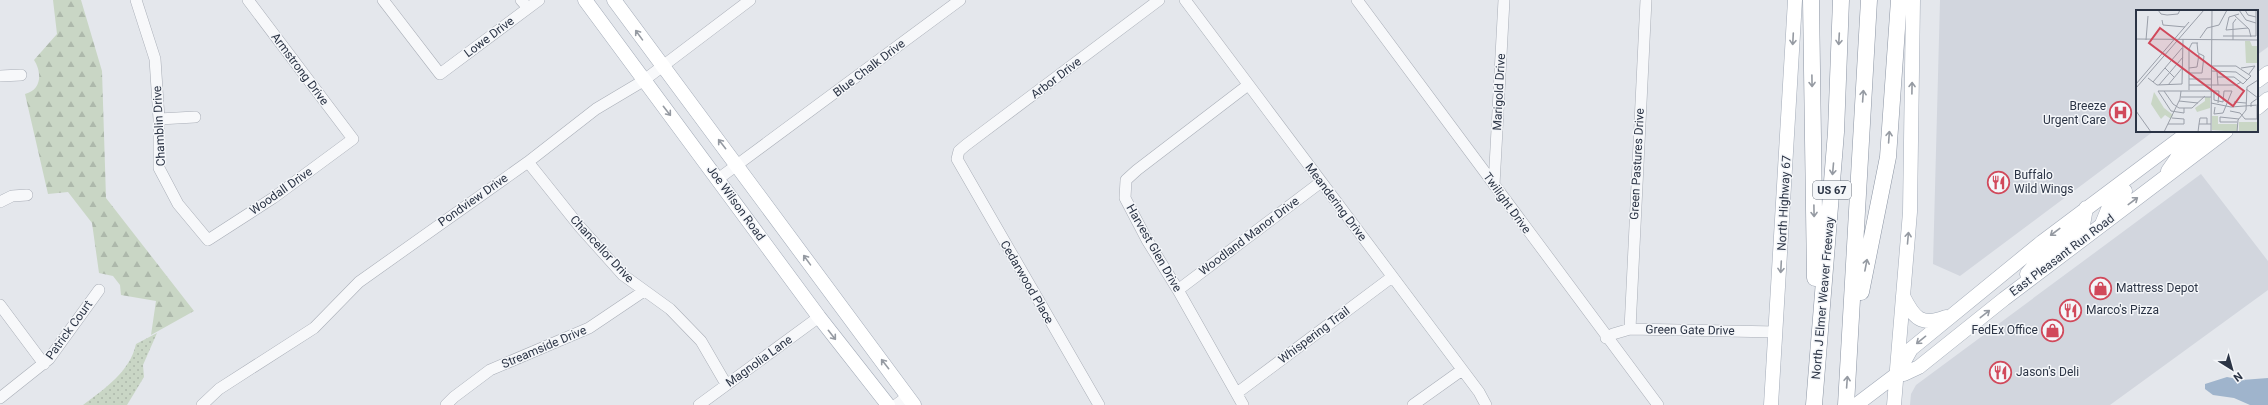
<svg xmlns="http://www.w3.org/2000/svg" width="2268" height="405" font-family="Roboto,sans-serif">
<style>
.built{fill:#d2d6de}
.forest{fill:url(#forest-firs)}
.park{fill:url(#park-dots)}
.water{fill:#9fb4cc}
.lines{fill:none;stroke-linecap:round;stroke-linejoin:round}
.minor-casing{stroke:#a9aeb7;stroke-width:12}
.major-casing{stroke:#a3abb8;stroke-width:15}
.highway-casing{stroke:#8b94a3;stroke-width:17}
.minor{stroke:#f7f8fa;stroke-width:11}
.major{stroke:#fff;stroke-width:14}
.highway{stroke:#fff;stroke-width:16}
.oneway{stroke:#959aa2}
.labels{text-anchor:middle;stroke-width:3;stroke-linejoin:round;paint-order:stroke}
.shield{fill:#f4f6f9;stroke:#676e7b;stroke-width:1}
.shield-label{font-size:11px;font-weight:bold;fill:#2b3445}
.street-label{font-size:12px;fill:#2b3445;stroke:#f4f6f9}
.poi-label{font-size:12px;fill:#2b3445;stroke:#f4f6f9;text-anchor:start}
.inset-road{fill:none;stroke:#9a9fa9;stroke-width:1}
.view{fill:#d1495b;fill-opacity:0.15;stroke:#d1495b;stroke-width:2}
.inset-edge{fill:none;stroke:#2b3445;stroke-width:2}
</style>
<defs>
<pattern id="forest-firs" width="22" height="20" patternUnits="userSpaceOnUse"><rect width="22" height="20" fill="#c9d6c5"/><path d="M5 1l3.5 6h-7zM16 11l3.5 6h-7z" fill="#adb8ab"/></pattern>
<pattern id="park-dots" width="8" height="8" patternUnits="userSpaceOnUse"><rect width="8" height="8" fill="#c9d6c5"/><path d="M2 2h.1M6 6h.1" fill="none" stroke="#adb8ab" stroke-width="1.8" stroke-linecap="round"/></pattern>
</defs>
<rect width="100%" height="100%" fill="#e4e7ec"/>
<path class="built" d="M1940 0H2268V47L2257 55V11H2137V131H2154L1960 276 1933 264Z
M2201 174 2268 261V290L2110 405H1910L1911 394 1916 385Z"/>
<path class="forest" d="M53 0H81L102 71 106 198 194 311 151 335 156 301 121 295 120 285 113 276 99 273 92 223 68 192 48 194 25 94C42 90 42 72 34 60L57 34Z"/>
<path class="park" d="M157 333 143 365 144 377 127 405H83C104 389 130 372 136 344Z"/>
<path class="water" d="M2227 377 2242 380 2268 378V405H2250L2234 398 2213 395 2205 389V384Z"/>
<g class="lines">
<defs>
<path id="minor" d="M136 0 155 59 159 119V168L178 204 208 240 273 198 353 139 248 0
M383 0 440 74 539 0
M521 0 528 8
M1185 0 1479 392 1486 405
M1357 0 1658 405
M0 76 21 75
M159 119 195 117
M528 162 580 227 623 275 670 309 701 341 726 384
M718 179 960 0
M1494 185 1504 0
M0 202 12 196 27 195
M1178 290 1321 182
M0 305 44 364
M1630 329 1646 0
M1606 338 1613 334 1630 329 1776 332
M1237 393 1392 277
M0 398 49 359 99 290
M202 405 219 389 314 328 359 282 528 162 596 109 643 81 750 0
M446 405 454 397 490 370 589 328 644 291
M699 405 819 317
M896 405 908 396
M1099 405 957 159 959 151 966 145 1159 0
M1243 405 1178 290 1147 240 1125 198 1126 180 1137 170 1248 85
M1413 405 1462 370"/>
<path id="major" d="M585 0 819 317 888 405
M614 0 914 405
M2257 81 2268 73
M2257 108 2268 99
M2168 171 2179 155 2209 131
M2102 224 2111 202 2125 191
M2027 274 2042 257 2083 225 2086 208
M1903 296C1914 318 1921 327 1946 317
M1897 374H1904L1919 367 2004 299 2226 131
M1771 405 1795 0
M1856 405 1897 374 1911 349 2042 242 2190 131
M1894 405 1910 212 1913 0"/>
<path id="highway" d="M1811 0 1815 278
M1861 292 1888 157 1899 0
M1814 405 1836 132 1841 0
M1846 405 1869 0"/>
</defs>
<use href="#minor" class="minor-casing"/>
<use href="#major" class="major-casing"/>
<use href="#highway" class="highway-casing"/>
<use href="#minor" class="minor"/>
<use href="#major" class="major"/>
<use href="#highway" class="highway"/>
</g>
<defs><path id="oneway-shaft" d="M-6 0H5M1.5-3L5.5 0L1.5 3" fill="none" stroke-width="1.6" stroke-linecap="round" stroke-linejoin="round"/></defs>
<g class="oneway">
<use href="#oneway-shaft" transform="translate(639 35) rotate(-126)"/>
<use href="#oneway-shaft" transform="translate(1793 39) rotate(93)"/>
<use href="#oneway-shaft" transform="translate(1839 39) rotate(93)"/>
<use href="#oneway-shaft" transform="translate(1812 81) rotate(89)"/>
<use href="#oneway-shaft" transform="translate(1912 88) rotate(-89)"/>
<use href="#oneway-shaft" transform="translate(1863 96) rotate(-86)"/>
<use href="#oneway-shaft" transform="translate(667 111) rotate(52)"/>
<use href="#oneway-shaft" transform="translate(1889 137) rotate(-86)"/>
<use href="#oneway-shaft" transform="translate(722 144) rotate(-128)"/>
<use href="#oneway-shaft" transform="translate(1833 169) rotate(95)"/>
<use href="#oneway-shaft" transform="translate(2133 201) rotate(-37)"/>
<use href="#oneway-shaft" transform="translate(1814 211) rotate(89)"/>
<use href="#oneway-shaft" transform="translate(2055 232) rotate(143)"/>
<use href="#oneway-shaft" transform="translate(1908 238) rotate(-85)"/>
<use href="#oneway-shaft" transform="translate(807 260) rotate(-126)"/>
<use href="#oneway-shaft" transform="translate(1866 265) rotate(-79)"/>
<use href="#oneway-shaft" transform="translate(1781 267) rotate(93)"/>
<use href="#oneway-shaft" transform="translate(1985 314) rotate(-38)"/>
<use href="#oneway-shaft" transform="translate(832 335) rotate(52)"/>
<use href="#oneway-shaft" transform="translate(1921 340) rotate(141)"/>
<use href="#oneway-shaft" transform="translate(885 364) rotate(-128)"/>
<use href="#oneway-shaft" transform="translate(1847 382) rotate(-86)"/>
</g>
<defs>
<symbol id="hospital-ring" viewBox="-11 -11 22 22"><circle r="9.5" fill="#f4f6f9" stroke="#d1495b" stroke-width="1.5"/><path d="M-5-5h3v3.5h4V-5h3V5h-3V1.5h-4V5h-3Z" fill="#d1495b"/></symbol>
<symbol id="restaurant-ring" viewBox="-11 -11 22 22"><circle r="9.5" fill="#f4f6f9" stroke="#d1495b" stroke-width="1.5"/><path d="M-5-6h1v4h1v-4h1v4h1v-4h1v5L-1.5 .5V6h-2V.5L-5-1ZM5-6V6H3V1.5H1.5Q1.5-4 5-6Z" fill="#d1495b"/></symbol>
<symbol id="shop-ring" viewBox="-11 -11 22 22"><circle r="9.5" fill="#f4f6f9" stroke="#d1495b" stroke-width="1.5"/><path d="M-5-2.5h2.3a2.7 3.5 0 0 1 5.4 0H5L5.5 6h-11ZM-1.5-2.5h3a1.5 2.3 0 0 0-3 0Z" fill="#d1495b"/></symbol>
</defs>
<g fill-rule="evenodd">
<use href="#hospital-ring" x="2108" y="100" width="25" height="25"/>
<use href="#restaurant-ring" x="1986" y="170" width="25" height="25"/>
<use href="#shop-ring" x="2088" y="276" width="25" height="25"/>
<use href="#restaurant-ring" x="2058" y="298" width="25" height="25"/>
<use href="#shop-ring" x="2040" y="318" width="25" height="25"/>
<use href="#restaurant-ring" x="1988" y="360" width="25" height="25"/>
</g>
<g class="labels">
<rect class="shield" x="1813" y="181" width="38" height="18" rx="3"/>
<g class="shield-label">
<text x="1832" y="194">US 67</text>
</g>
<g class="street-label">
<text transform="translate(489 37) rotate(-37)" y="4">Lowe Drive</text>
<text transform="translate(869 68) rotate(-37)" y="4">Blue Chalk Drive</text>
<text transform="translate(300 69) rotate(53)" y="4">Armstrong Drive</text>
<text transform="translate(1056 78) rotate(-37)" y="4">Arbor Drive</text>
<text transform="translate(1499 92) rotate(-87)" y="4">Marigold Drive</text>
<text transform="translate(159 126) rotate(-93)" y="4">Chamblin Drive</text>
<text transform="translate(1637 164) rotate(-87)" y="4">Green Pastures Drive</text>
<text transform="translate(281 191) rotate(-35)" y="4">Woodall Drive</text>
<text transform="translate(473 200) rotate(-35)" y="4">Pondview Drive</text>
<text transform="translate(1336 202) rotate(53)" y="4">Meandering Drive</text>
<text transform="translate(736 203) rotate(54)" y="4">Joe Wilson Road</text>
<text transform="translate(1507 203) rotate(54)" y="4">Twilight Drive</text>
<text transform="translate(1784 203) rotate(-87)" y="4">North Highway 67</text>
<text transform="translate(1249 236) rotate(-37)" y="4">Woodland Manor Drive</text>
<text transform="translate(1154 248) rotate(60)" y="4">Harvest Glen Drive</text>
<text transform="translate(602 249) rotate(47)" y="4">Chancellor Drive</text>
<text transform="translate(2062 255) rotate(-37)" y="4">East Pleasant Run Road</text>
<text transform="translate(1027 282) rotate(60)" y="4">Cedarwood Place</text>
<text transform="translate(1823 298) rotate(-85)" y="4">North J Elmer Weaver Freeway</text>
<text transform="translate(69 330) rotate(-54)" y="4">Patrick Court</text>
<text transform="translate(1690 330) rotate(1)" y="4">Green Gate Drive</text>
<text transform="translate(1314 335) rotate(-37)" y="4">Whispering Trail</text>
<text transform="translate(544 347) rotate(-23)" y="4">Streamside Drive</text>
<text transform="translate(759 361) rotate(-36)" y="4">Magnolia Lane</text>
</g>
<g class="poi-label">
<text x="2106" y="110" text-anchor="end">Breeze<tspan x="2106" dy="14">Urgent Care</tspan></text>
<text x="2014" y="179">Buffalo<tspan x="2014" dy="14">Wild Wings</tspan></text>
<text x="2116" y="292">Mattress Depot</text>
<text x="2086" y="314">Marco's Pizza</text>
<text x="2038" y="334" text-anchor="end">FedEx Office</text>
<text x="2016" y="376">Jason's Deli</text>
</g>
</g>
<g transform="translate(2136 10)">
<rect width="122" height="122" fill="#e4e7ec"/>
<path d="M18 82 28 98 37 105 35 109 29 105 25 109 15 94ZM76 106H82V114H101V122L76 120ZM103 112H122V122H103Z" fill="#c9d6c5"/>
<path d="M109 31H114L116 36H122V53H110Z" fill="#c9d6c5"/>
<path d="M69 87H74V98L61 102 59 98 69 91Z" fill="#c9d6c5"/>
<path class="inset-road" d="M22 0 25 4 31 5 42 4 44 0M103 0 110 10 120 13M109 0 112 5 120 7M103 4 93 7 90 20 112 18M98 5 113 19 115 27M26 10 27 15 49 17M87 26H120V1M64 28 71 18 83 15 91 0M0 29 122 30M10 30 12 6M97 30V13L100 9M74 56H100L115 66 107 74 98 67H81M29 58 38 67M53 58 61 57 63 44M105 58 119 56 113 64M75 61 100 62 111 70M81 61 82 75M53 63H66L68 46 62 43 61 33M12 68 21 75 46 74 47 29M53 69H75M17 72 46 38M0 74 53 12M23 75 47 47M32 75 47 57M53 75H100L105 72M0 78 68 0M110 79 122 88M53 80V39L56 33H62M28 81 37 94 43 98H56L69 86M78 81V90L87 92 88 81H96L87 103 78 104 79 97M45 87H75M43 91 62 93M98 92 110 93M75 93 95 97 122 95M115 97V93L122 88M48 98V103L35 101 22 81H83L82 93M0 101 15 122M94 101 104 103 109 109H121V96M101 112H84V107L103 109M32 114H48V109L36 108M63 114 64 108H71V114M28 122 44 89 45 81M62 122 63 114H75M75 122 76 0M101 122 102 110 110 100 111 77 122 70"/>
<path class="view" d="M24 18 108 81 97 96 13 33Z"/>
<rect width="122" height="122" class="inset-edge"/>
</g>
<g transform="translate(2232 369) rotate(143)" stroke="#f4f6f9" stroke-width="3" paint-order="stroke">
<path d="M0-3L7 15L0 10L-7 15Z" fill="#2b3445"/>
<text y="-6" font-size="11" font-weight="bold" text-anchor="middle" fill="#2b3445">N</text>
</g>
</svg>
